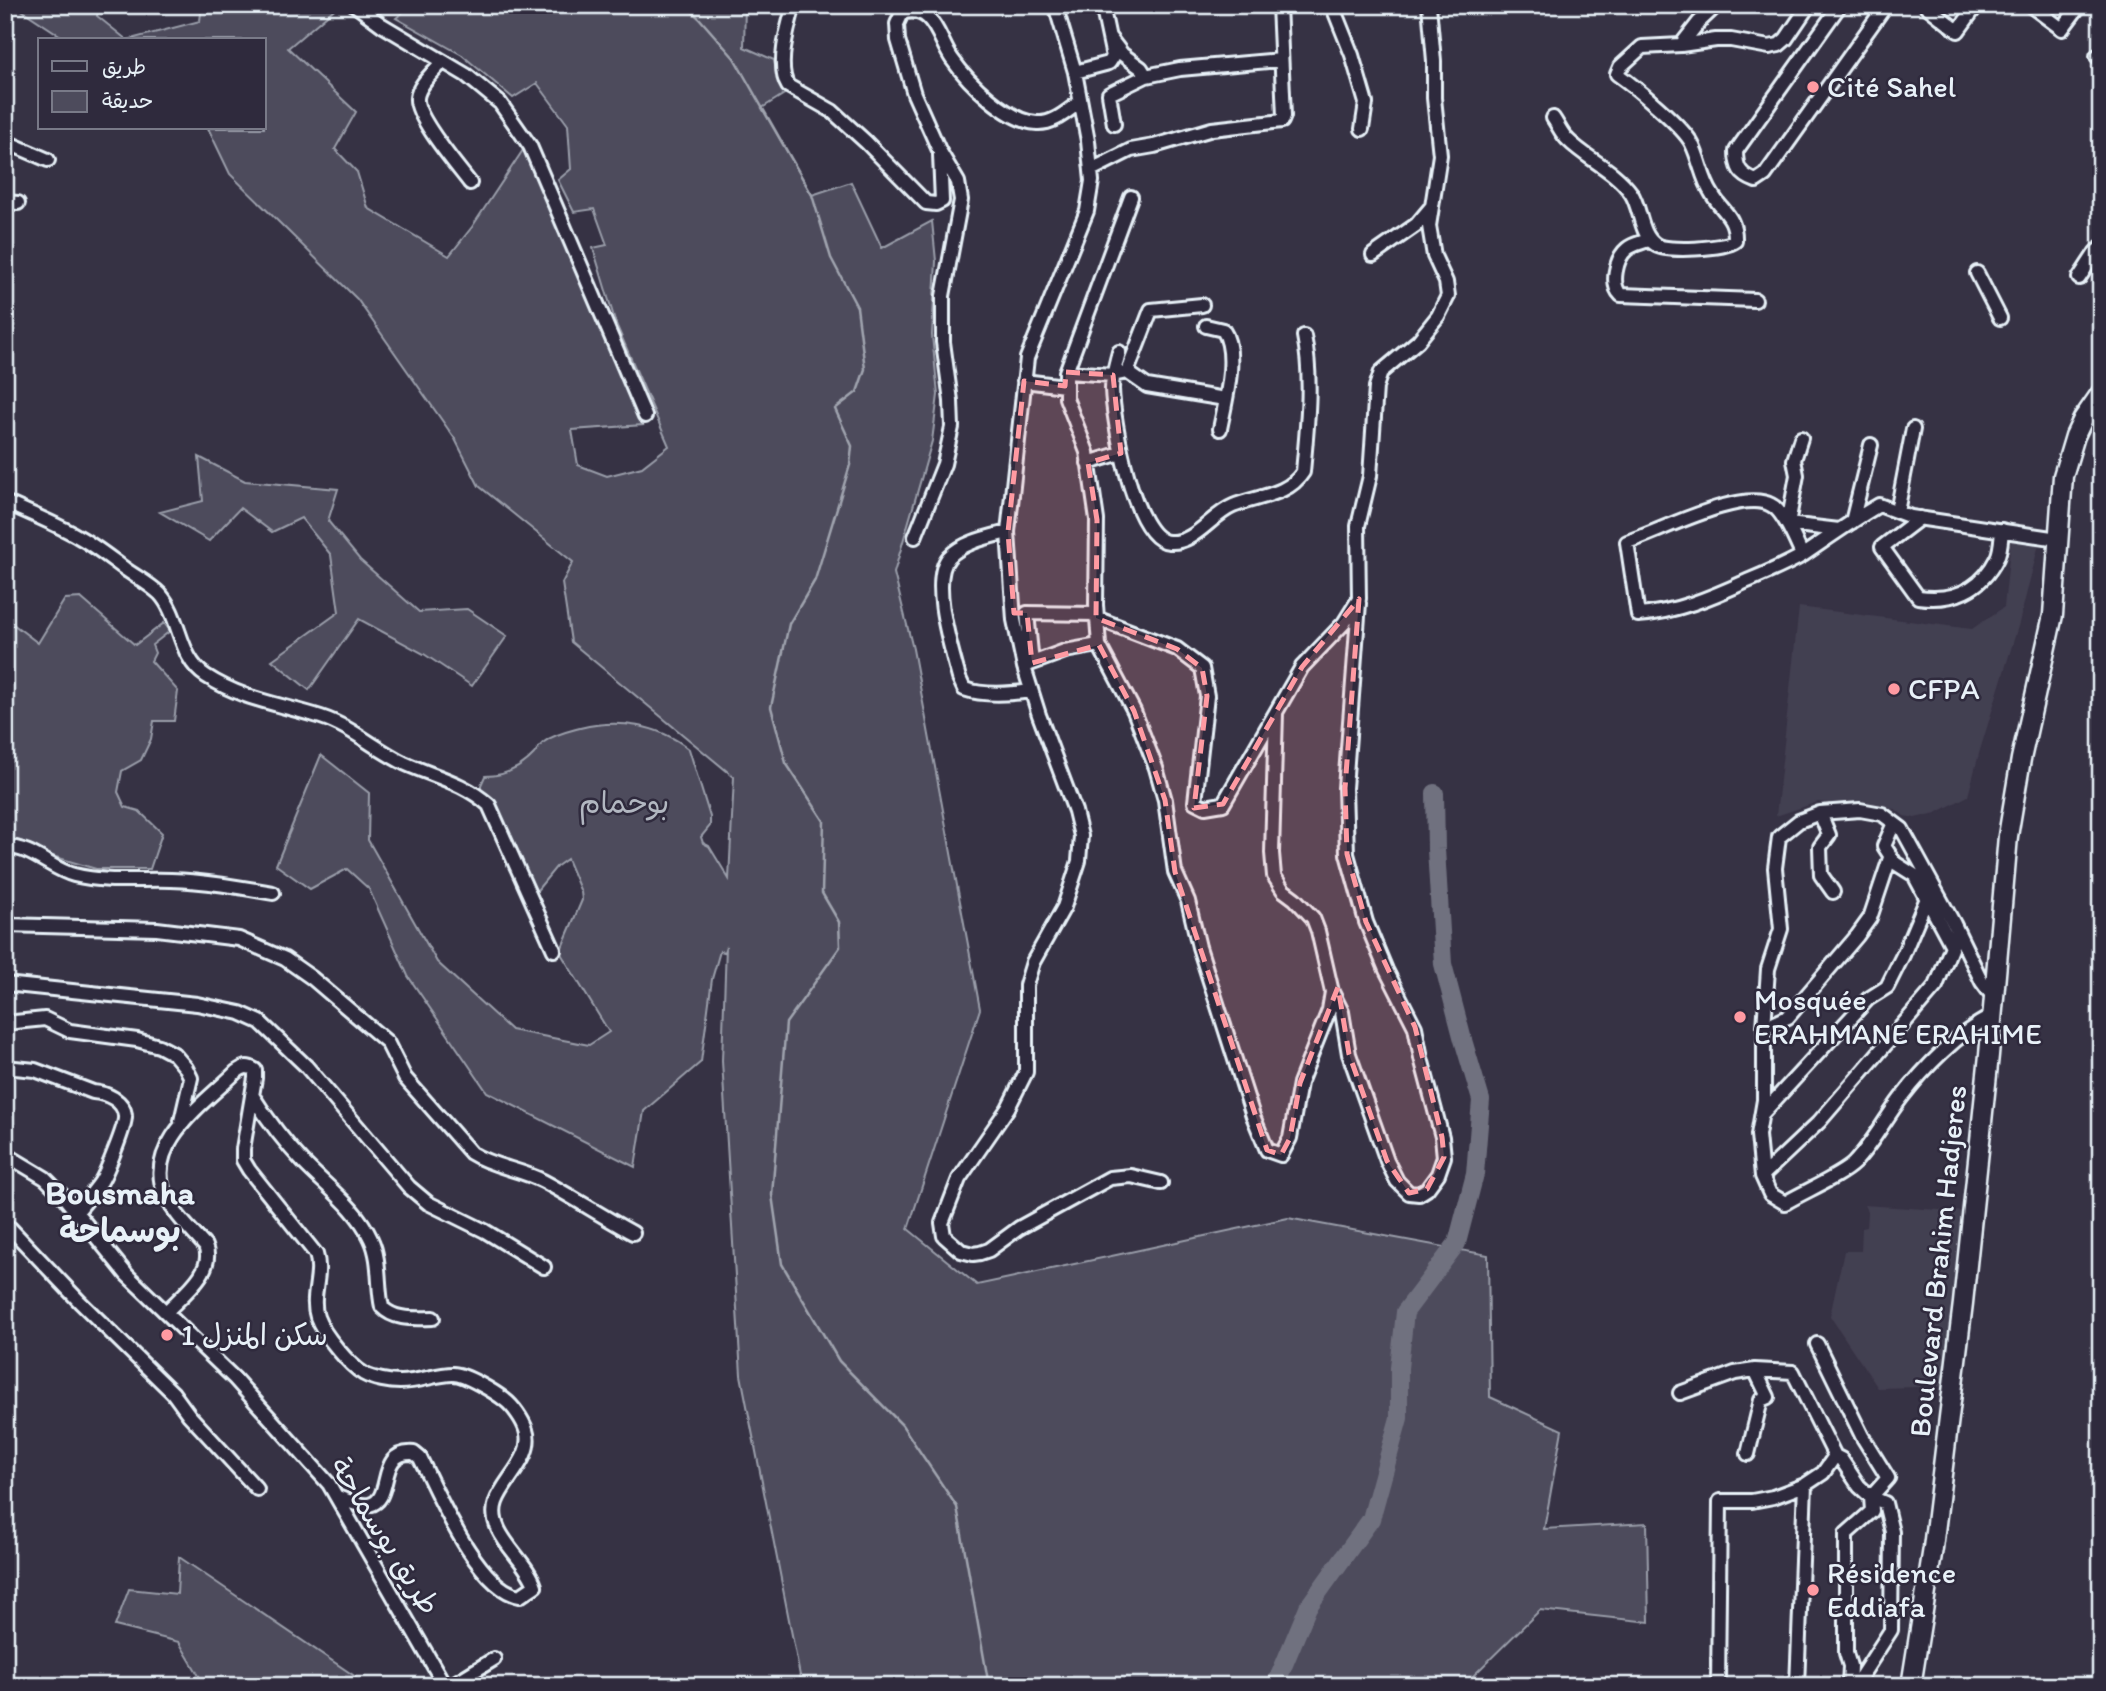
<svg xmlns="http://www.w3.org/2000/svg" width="2106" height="1691" font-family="Itim,'Playpen Sans Arabic',sans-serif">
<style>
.built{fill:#433f51}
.green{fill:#4d4b5c;stroke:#9a9eaa;stroke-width:2}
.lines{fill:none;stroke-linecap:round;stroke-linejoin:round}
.stream{stroke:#a0a4af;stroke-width:2.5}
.river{stroke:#70717f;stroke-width:18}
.minor-casing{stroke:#e8f1f8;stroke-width:18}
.primary-casing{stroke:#e8f1f8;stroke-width:23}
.minor{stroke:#2f2a3d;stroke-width:12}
.primary{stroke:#2f2a3d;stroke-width:18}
.marked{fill:#ff9aa2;fill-opacity:0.2;stroke:#ff9aa2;stroke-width:5;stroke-dasharray:14 9;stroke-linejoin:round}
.poi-dot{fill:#ff9aa2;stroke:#2f2a3d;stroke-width:2.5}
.labels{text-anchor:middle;stroke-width:5;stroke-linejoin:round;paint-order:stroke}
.poi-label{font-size:30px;fill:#e8f1f8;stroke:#2f2a3d;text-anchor:start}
.park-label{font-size:30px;fill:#b2b7c1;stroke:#2f2a3d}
.street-label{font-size:30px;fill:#e8f1f8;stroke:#2f2a3d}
.quarter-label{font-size:33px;font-weight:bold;fill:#e8f1f8;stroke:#2f2a3d}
</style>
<rect width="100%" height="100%" fill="#363244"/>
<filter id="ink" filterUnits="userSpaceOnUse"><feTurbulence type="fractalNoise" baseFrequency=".0143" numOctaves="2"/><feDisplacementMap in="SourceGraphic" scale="14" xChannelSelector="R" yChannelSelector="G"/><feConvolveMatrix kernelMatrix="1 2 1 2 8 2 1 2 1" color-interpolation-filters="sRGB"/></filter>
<g filter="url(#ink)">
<path class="built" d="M2011 539 2040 540 2019 623 1980 750 1968 796 1936 813 1915 818 1904 816 1895 809 1818 802 1776 816 1799 607 1972 629 2004 607Z
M1864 1205 1970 1212 1955 1386 1878 1388 1830 1316 1844 1251H1861L1862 1228 1867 1227 1868 1213Z"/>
<path class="green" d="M14 5H100L97 16 127 40 200 21 202 5H339L288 48 356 112 335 149 357 172 368 208 449 256 472 227 525 147 583 279 643 425 572 430 578 465 607 476 642 467 669 446 616 324 593 248 607 245 594 209 574 212 558 180 571 169 568 125 537 83 513 98 462 55 396 18 412 5H745L744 47 774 60 778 80 786 93 762 108 812 195 851 182 882 248 932 221 936 261 932 335 938 395 932 441 894 573 913 649 980 1009 908 1229 977 1285 1288 1218 1488 1255 1490 1397 1562 1430 1544 1529 1647 1523 1649 1622 1540 1610 1463 1686H802L741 1375 722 1061 726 946 724 952 720 951 712 979 701 1062 644 1111 635 1167 487 1092 408 976 369 889 347 869 310 889 276 865 321 755 369 793 368 840 437 962 511 1030 589 1045 609 1032 560 952 582 900 581 892 567 859 556 867 534 894 498 813 481 790V785L485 776C505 776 520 769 534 754 537 750 540 745 544 742 554 734 569 731 580 728 618 719 658 724 689 749L710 817V826L701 837 703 843 709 846 729 879 734 777 571 642 562 583 573 562 479 486 455 439 357 299 230 174 208 128H264V40H67Z
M199 457 245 481 338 489 328 521 360 560 419 612 467 609 507 636 472 686 424 654 359 619 309 690 272 660 339 612 331 555 301 518 272 532 240 508 209 541 160 512 203 501Z
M81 598 135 645 164 623 170 631 152 645 155 653 151 661 178 691 174 721H154L151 739 141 760 122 771 118 792 125 807 139 811 162 833 150 869H96L49 855 20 853 5 855V618L38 643 65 599Z
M179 1557 353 1675 363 1686H205L179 1642 115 1626 129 1589 177 1594Z"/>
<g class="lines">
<path class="stream" d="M685 5 699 18 734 58 812 195 831 258 857 307 865 369 857 392 835 409 852 446 850 465 815 580 789 624 771 707 786 763 824 821 822 893 839 922 840 947 786 1023 772 1195 782 1264 839 1361 902 1425 957 1507 989 1686"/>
<path class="river" d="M1275 1686 1308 1607 1371 1519 1399 1418V1368L1405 1312 1457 1243 1475 1174 1481 1100 1463 1040 1443 964 1436 849 1435 793"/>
<defs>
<path id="minor" d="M355 5 382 25 466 75 500 103 530 146 645 416
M794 5C788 26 776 67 788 86L832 111 866 142 926 203 936 204 942 201 940 155
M1055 5 1075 72 1088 141 1092 181 1087 211 1027 358 1008 532 1014 620 1024 667 1039 715 1075 811 1081 836 1079 861 1064 907 1033 962 1026 985V1072L1008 1108 959 1179 942 1223 944 1236 961 1251 973 1254 980 1253 989 1250 1019 1228 1110 1178 1131 1176 1161 1183
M1332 5 1352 55 1366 103 1362 129
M1840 5 1736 151C1736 168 1740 175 1756 181L1765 175 1886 5
M1925 5 1958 31 1977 5
M2030 5 2062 29 2080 5
M1109 37 1122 54 1141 68 1146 76 1180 69 1281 60
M1681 45 1699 22 1717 5
M2097 56 2101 59
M442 62C434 72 418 85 417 98 415 117 458 167 470 183
M1075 72 1109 63 1113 57 1102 5
M1553 118C1558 125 1562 135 1568 140 1587 159 1615 170 1631 193 1641 208 1640 235 1656 245 1667 252 1724 249 1735 241 1736 216 1723 213 1712 194 1702 179 1700 160 1692 144 1684 127 1634 86 1617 74L1620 67 1642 47 1681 45 1716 40H1731L1769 47 1779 45 1786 39 1809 5
M1114 124 1109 94 1146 76
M5 143 11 144 48 160
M1091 170 1131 150 1154 146 1212 129 1282 121 1284 116 1279 5
M1131 197 1066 372V398L1087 452 1097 520 1096 605 1099 645 1134 711 1156 768 1165 800 1175 872 1188 901 1199 947 1253 1116 1267 1150 1281 1155 1290 1138 1300 1083 1329 1010 1332 992 1318 931 1313 918 1295 899 1283 890 1274 876 1272 853 1276 713
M5 202 18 203
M1648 240C1641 243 1633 244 1627 249 1616 258 1610 285 1621 295L1755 300
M1373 255 1416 225 1432 206
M1977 273 2000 318
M2079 278 2096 252 2101 248
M1206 326 1223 330C1239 353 1225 403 1220 429
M1119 352C1116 364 1112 376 1112 389 1113 419 1133 540 1169 542 1195 544 1211 515 1233 506 1257 496 1288 496 1303 472 1307 427 1313 380 1304 336
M1066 372 1113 375 1127 372 1147 386 1225 399
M1127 372 1151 310 1202 305
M1024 381 1065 386
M1801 438 1794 460 1797 475 1788 524 1839 530
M1088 463 1121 453
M5 502C29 513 54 523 77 536 94 545 110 558 125 569 136 577 150 584 160 594 181 617 178 658 206 676 243 700 280 704 321 717 352 727 375 749 404 763 435 777 463 782 489 805L554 950
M1897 512 1913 429
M1920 518 1882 547 1918 597C1953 602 1981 590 1997 558 2001 550 2001 539 2002 530
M1852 522 1871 445
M1008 532C989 537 963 542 949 557 929 580 952 651 959 678L964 689C984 696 1010 694 1031 691
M915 537 944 464 952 427 951 401 943 342V296L961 200 958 182 939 150 914 94 898 40 897 24 902 13C934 3 938 39 952 59 968 82 1008 122 1037 123 1054 124 1067 111 1080 102
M1802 555C1796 542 1784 511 1771 505 1742 488 1659 532 1627 542L1638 615C1676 612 1710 598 1745 582 1764 574 1784 566 1803 555 1828 538 1853 520 1879 505L1911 517 2058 539
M1096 618 1177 649 1202 668 1207 696 1195 802 1205 807 1223 804 1302 667 1344 623 1359 599 1358 526 1370 476 1376 387 1381 372 1418 341 1438 316 1448 296 1446 282 1434 256 1429 226 1440 155 1434 98V61L1429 5
M1032 663 1027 613 1096 614
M1027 665 1065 651 1099 645
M1820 813 1829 835 1820 847 1821 875 1833 892
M5 847C31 846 51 869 74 875 107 883 138 879 171 880 205 881 239 887 273 893
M5 925 157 929 239 939 285 959 312 978 387 1042 405 1078 471 1153C493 1167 520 1169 543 1181 573 1197 603 1217 633 1233
M5 984 197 1004 240 1013 260 1022 306 1066 409 1187 428 1203 485 1231 544 1267
M1332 992 1342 1012 1349 1054 1387 1161 1397 1181 1409 1193 1419 1194 1427 1189 1438 1174 1444 1157 1442 1137 1421 1058 1415 1027 1386 970 1366 922 1347 854 1345 788 1359 603
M1992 1016C1958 1033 1924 1068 1901 1098 1885 1119 1873 1143 1854 1163 1841 1176 1803 1192 1785 1203L1770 1194 1762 1176 1758 1135 1764 1100V1028L1768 969 1781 929 1775 868 1779 837 1799 821 1820 813 1860 810 1882 814 1902 829 1954 924 1982 982 1994 998
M5 1023 45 1019 70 1031 137 1040 159 1046 174 1054 186 1068 191 1078 181 1121
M1764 1028 1788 1017 1857 936 1870 918 1890 858
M5 1067 35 1070 93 1092C106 1093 124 1100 125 1116 126 1125 106 1174 100 1183 93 1193 84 1203 76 1213
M252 1095C267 1119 284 1142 304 1163 327 1187 357 1208 371 1239 381 1260 377 1286 382 1307 395 1321 416 1318 433 1318
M1762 1114 1868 999 1887 987 1903 955 1927 898
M5 1154 45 1178 64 1197 127 1275 235 1379 329 1484 445 1686
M1762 1176 1819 1122 1936 986 1952 946 1914 875 1895 863 1884 846 1894 823
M5 1226 10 1228 80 1302 173 1393 189 1415 257 1489
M166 1312C182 1295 216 1271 205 1246 191 1230 173 1213 165 1194 143 1144 206 1102 236 1072 243 1067 247 1065 255 1070V1078L243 1149V1160L249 1170 316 1254C323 1275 310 1296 317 1317 323 1334 349 1365 364 1374 373 1379 390 1382 400 1382 419 1382 436 1374 453 1374 465 1374 495 1392 505 1400 513 1406 523 1420 526 1430 535 1456 504 1479 496 1502 485 1533 527 1559 535 1586L520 1596C478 1590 438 1494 420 1458L414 1453C375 1450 395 1500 369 1505 359 1507 347 1500 337 1497
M1817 1344 1862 1436 1888 1478 1871 1497 1885 1503 1892 1532 1891 1630 1855 1686
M1680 1393 1735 1373 1755 1370 1793 1372 1835 1456 1823 1473 1805 1485 1773 1497 1752 1501H1720L1718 1686
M1748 1454 1761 1400 1768 1397 1755 1370
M1835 1456 1841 1459 1859 1486 1871 1497 1872 1511 1846 1534V1653L1850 1666 1849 1686
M450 1686 494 1659
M1797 1686 1805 1485"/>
<path id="primary" d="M1911 1686 1933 1548 1963 1303 1989 1055 2008 836 2021 759 2053 615 2063 476 2075 436 2083 419 2101 393"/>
</defs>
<use href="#minor" class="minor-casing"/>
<use href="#primary" class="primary-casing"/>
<use href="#minor" class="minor"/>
<use href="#primary" class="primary"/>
</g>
</g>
<path class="marked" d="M1066 372 1113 375 1121 453 1088 463 1097 520 1096 618 1177 649 1202 668 1207 696 1194 808 1223 804 1302 667 1359 599 1345 788 1347 854 1366 922 1415 1027 1442 1137 1444 1157 1427 1189 1409 1193 1387 1161 1349 1054 1338 987 1300 1083 1290 1138 1281 1155 1267 1150 1175 872 1165 800 1134 711 1099 645 1032 663 1027 613H1014L1008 532 1024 381 1065 386Z"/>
<g class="poi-dot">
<circle cx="1813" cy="87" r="7"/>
<circle cx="1894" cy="689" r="7"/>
<circle cx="1740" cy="1017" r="7"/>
<circle cx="167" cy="1335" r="7"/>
<circle cx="1813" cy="1590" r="7"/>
</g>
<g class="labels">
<g class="poi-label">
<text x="1827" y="97">Cité Sahel</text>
<text x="1908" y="699">CFPA</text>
<text x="1754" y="1010">Mosquée<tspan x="1754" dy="34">ERAHMANE ERAHIME</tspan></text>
<text x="181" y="1345">سكن المنزل 1</text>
<text x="1827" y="1583">Résidence<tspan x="1827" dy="34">Eddiafa</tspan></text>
</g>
<g class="park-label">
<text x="624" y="813">بوحمام</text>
</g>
<g class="street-label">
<text transform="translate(1938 1261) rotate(-84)" y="10">Boulevard Brahim Hadjeres</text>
<text transform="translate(385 1536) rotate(58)" y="10">طريق بوسماحة</text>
</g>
<g class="quarter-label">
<text x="120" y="1204">Bousmaha<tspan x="120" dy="38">بوسماحة</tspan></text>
</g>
</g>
<rect width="2106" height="1691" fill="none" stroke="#2f2a3d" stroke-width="28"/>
<rect x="14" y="14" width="2078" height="1663" fill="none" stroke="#e8f1f8" stroke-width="2.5" filter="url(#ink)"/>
<rect x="38" y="38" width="228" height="91" fill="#2f2a3d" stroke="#797a88" stroke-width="2"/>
<rect x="52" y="61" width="35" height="10" fill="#2f2a3d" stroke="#797a88" stroke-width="2"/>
<text x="102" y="74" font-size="21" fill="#e8f1f8">طريق</text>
<rect x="52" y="91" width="35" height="21" fill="#4d4b5c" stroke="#797a88" stroke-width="2"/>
<text x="102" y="108" font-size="21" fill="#e8f1f8">حديقة</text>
</svg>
